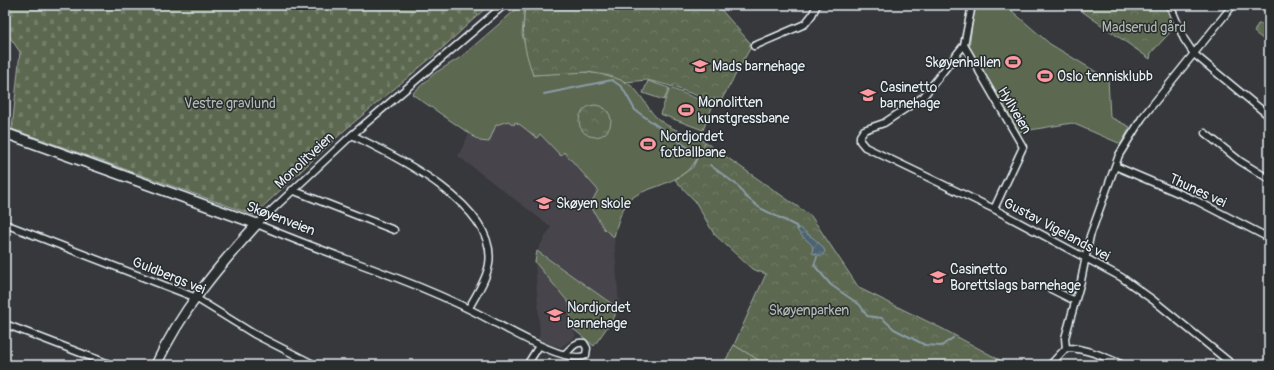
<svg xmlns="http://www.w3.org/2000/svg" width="1274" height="370" font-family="Pangolin,sans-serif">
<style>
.built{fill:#46454c}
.grass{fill:#5b674f;stroke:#a2aca4}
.forest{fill:url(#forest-crowns);stroke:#a2aca4}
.cemetery{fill:url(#cemetery-stones);stroke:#a2aca4}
.water{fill:url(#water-waves);stroke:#8b9ca8}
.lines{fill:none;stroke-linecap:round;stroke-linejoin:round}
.stream{stroke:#8b9ca8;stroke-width:2}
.street-casing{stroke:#e8f1f8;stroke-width:9}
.secondary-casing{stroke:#e8f1f8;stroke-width:12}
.street{stroke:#2a2d2e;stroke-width:6}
.secondary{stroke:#2a2d2e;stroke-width:9}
.labels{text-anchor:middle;stroke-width:3;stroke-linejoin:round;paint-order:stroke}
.park-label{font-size:14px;fill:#b0bab4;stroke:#2a2d2e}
.poi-label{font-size:14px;fill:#e8f1f8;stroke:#2a2d2e;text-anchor:start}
.street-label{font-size:14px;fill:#e8f1f8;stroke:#2a2d2e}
</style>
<defs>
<pattern id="forest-crowns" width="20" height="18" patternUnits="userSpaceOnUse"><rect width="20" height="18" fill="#5b674f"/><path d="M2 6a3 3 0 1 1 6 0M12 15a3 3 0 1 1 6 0" fill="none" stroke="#737d69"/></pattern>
<pattern id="cemetery-stones" width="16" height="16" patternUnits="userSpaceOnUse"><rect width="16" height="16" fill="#5b674f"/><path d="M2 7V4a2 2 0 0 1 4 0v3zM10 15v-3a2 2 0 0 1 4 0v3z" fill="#737d69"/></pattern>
<pattern id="water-waves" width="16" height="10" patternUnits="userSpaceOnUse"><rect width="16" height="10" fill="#4d6472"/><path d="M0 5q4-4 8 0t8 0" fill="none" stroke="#677b87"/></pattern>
</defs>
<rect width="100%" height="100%" fill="#37383c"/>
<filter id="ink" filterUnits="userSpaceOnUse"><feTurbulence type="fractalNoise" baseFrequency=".025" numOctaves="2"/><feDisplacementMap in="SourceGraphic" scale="8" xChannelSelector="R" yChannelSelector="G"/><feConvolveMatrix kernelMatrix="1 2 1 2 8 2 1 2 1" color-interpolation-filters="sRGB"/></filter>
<g filter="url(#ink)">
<path class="built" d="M508 121 514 125 515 122 524 126 530 134 538 138 539 134 562 155 564 152 598 190 590 205 604 229 614 237 619 305 615 306 537 251 551 227 458 156 469 134 480 141 494 131 496 125Z
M535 262 569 303 572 328 576 336 561 347 537 341 540 335Z"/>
<path class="grass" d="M521 5H525L522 34 533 75C563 73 599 67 627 83 641 91 645 106 656 117 668 129 690 135 705 142 695 170 681 178 653 188 645 191 635 194 629 201 620 211 617 225 614 237L604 229 590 205 598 190 564 152 561 156 540 134 537 138C529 133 524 126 515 122L514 125 508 121 496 125 489 142 480 141 412 94 435 73 461 57Z
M975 5H1005L1050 44 1108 79 1110 117 1130 127 1121 144 1072 123 1018 132 969 47Z
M648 81 669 88 664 100 643 93Z
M670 88 713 105 703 130 660 114Z
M537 251 615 306V316L594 346 572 328 569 303 535 262Z
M734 345 767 365H723Z"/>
<path class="forest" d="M525 5H717L752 45 722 99H707L667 85 647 80 626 82 610 76 588 72 533 75C523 45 522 37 525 5Z
M1073 5H1165L1174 28 1151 53 1150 59Z
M1269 16V44L1254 32 1258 24H1266Z
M579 121a16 16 0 1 1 32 0a16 16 0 1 1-32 0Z
M705 142 811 216 859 288 943 329 1009 365H767L734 345 766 274 752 269 714 234 695 201 675 180 693 167Z"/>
<path class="cemetery" d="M5 5H489L437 53 346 129 254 215 12 129 20 52 5 30Z"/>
<path class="water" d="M800 228C806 233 824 244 825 252L821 256 812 253 813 247C809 240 800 237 797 229Z"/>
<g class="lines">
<path class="stream" d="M544 94 612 80 622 87 635 110 694 152
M710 165 737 185 745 196 760 208 796 226 798 229
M817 257 814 265 831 285 860 305 867 316 882 318 894 329 925 345 941 346 953 338"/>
<defs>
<path id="street" d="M504 5 352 135 257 224C335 258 417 280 492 321 509 330 570 366 586 355L587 348 584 343C575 341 571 349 565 354
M972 5 964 45 923 97 884 123 864 130 860 136V141L865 147 994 209 1121 277 1153 300 1233 365
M1170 5 1184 39 1194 54 1269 116
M964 45 1023 147 994 209
M754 46 805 24 812 15 817 5
M1205 133 1240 161 1269 179
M352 135C395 156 498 205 489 264 487 279 476 295 469 308
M1115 166 1197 201 1269 238
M292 190 394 230
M5 224 194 297 254 334 315 365
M1051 289 1075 301
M5 324 112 365
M1066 348 1065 338 1081 281 1090 236 1119 155 1142 118 1233 5
M527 365 539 346
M1050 365 1066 348C1086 348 1105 357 1123 365"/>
<path id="secondary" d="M5 133 257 224C217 268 181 311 156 365"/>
</defs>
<use href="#street" class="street-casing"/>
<use href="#secondary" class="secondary-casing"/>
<use href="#street" class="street"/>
<use href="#secondary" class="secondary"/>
</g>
</g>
<defs>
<symbol id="stadium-bare" viewBox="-9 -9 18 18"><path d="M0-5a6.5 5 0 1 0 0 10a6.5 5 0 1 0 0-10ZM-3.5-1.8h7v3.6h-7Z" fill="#ff9aa2" stroke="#2a2d2e" stroke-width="2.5" paint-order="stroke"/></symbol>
<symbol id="school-bare" viewBox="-9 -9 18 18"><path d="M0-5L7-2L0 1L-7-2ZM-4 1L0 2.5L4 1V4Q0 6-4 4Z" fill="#ff9aa2" stroke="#2a2d2e" stroke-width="2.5" paint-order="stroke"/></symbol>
</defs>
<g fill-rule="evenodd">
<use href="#stadium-bare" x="1002" y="51" width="22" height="22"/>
<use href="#school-bare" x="689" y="55" width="22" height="22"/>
<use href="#stadium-bare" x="1034" y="65" width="22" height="22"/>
<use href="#school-bare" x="857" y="84" width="22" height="22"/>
<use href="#stadium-bare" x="675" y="99" width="22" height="22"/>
<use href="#stadium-bare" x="637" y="133" width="22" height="22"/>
<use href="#school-bare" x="533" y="192" width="22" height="22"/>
<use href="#school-bare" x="927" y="266" width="22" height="22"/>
<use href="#school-bare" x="544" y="304" width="22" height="22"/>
</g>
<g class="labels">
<g class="park-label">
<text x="1144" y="32">Madserud gård</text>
<text x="230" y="108">Vestre gravlund</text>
<text x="809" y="315">Skøyenparken</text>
</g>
<g class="poi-label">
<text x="1001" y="67" text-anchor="end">Skøyenhallen</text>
<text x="712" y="71">Mads barnehage</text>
<text x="1057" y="81">Oslo tennisklubb</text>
<text x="880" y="92">Casinetto<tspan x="880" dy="16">barnehage</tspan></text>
<text x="698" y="107">Monolitten<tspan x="698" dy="16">kunstgressbane</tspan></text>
<text x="660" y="141">Nordjordet<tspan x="660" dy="16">fotballbane</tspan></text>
<text x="556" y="208">Skøyen skole</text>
<text x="950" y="274">Casinetto<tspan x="950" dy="16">Borettslags barnehage</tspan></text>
<text x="567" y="312">Nordjordet<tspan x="567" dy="16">barnehage</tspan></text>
</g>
<g class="street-label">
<text transform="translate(1015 110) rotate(59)" y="5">Hyllveien</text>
<text transform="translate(304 160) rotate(-43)" y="5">Monolitveien</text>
<text transform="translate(1198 190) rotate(25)" y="5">Thunes vei</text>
<text transform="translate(281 218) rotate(21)" y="5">Skøyenveien</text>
<text transform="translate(1057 229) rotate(28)" y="5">Gustav Vigelands vei</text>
<text transform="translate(169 275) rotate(22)" y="5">Guldbergs vei</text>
</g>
</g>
<rect width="1274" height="370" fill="none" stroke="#2a2d2e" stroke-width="20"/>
<rect x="10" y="10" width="1254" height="350" fill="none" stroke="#e8f1f8" stroke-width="1.5" filter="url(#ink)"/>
</svg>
